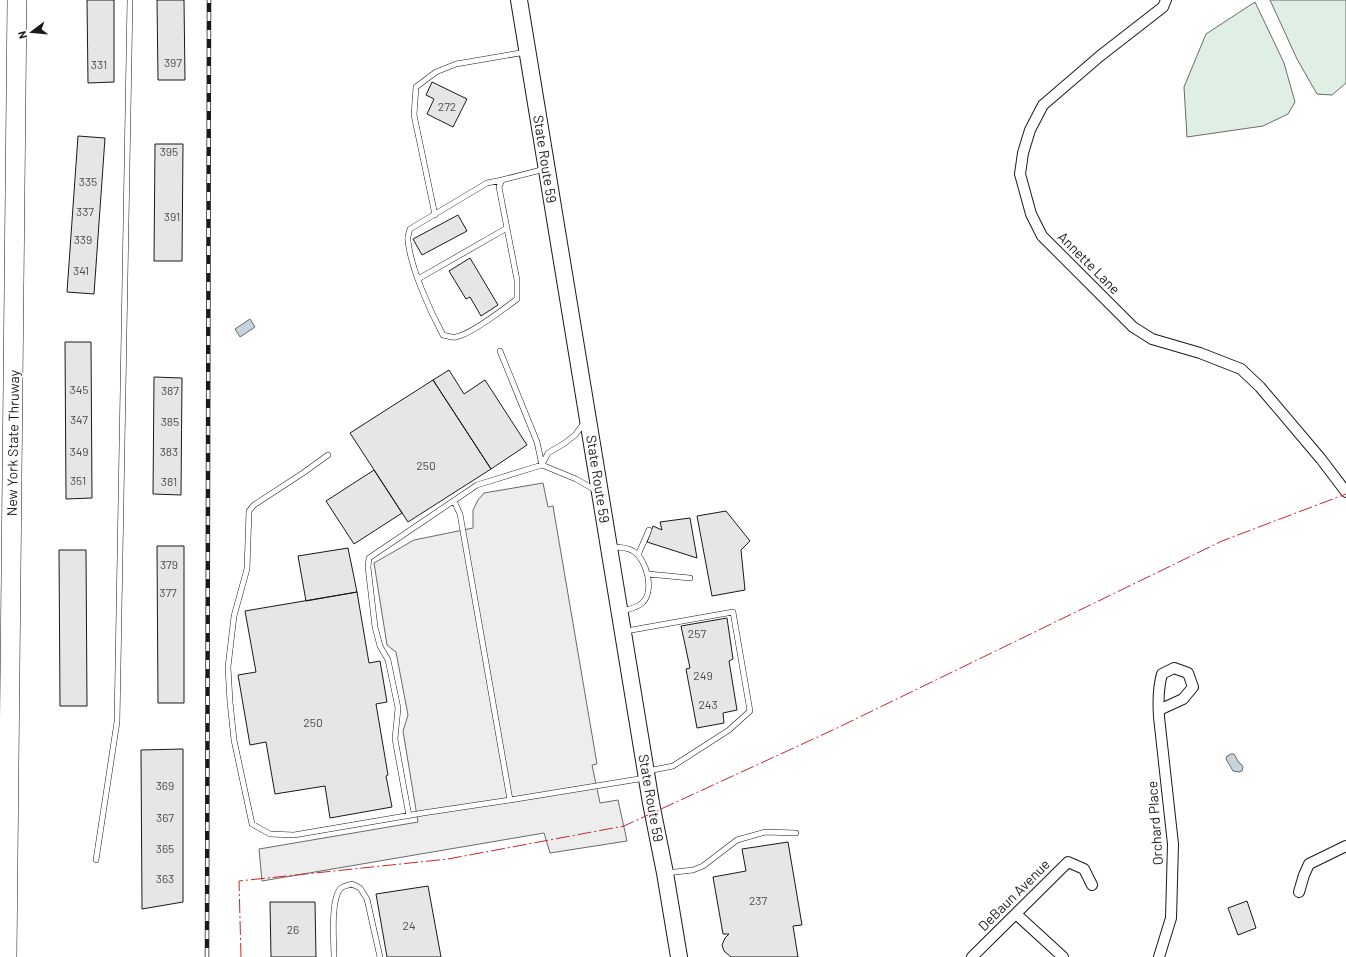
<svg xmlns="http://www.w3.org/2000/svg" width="1346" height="957" font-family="Barlow,sans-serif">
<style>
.green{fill:#e0efe3;stroke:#6a6a6a}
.parking{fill:#ededed;stroke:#6a6a6a}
.water{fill:#c6d2dc;stroke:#6a6a6a}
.building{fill:#e6e6e6;stroke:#1a1a1a}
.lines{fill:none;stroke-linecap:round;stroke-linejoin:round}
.lane-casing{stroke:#1a1a1a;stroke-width:6}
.street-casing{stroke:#1a1a1a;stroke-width:12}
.primary-casing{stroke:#1a1a1a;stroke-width:18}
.highway-casing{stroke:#1a1a1a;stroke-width:20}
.lane{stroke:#fff;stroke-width:5}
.street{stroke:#fff;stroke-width:10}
.primary{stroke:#fff;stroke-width:16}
.highway{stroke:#fff;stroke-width:19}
.rail-casing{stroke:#1a1a1a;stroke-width:4.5}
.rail{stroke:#fff;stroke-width:3;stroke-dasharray:9;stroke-linecap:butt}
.power{stroke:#c62828;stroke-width:1;stroke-dasharray:14 3 2 3;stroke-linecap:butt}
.labels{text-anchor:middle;stroke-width:3;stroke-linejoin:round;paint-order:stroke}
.number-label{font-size:12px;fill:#4d4d4d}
.street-label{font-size:14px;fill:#1a1a1a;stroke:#fff}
</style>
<rect width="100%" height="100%" fill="#fff"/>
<path class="green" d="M1270 0H1346V83L1332 95 1317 94 1297 59Z
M1255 2 1284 63 1295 102 1288 114 1263 126 1187 137 1184 87 1206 34Z"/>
<path class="parking" d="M543 483 548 507 553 506 597 764 592 765 600 803 618 800 627 841 550 853 544 833 262 881 259 849 418 822 403 731 408 715 396 652 387 645 374 563 414 540 473 528V510L478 500 484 493Z"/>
<path class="water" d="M250 319 255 327 240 337 235 329Z
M1231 754H1234L1239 763 1241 764 1243 767 1242 771 1239 772 1233 771 1226 759 1227 756Z"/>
<path class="building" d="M87 0H114V82L88 83Z
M157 0H184L185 80H158Z
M432 82 467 99 453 127 427 114 434 99 426 95Z
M78 136 105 138 94 294 67 292Z
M155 144H183L182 261H154Z
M458 215 467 231 422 255 413 239Z
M470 258 498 305 481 316 470 297 466 299 449 271Z
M65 342H91L92 498 66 499Z
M449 370 464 394 485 380 527 445 491 469 433 380Z
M154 377 182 378 181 495 153 494Z
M433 380 491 469 408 522 350 433Z
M374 470 402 513 354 544 326 501Z
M726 511 750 541 741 550 745 590 712 596 697 516Z
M690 518 697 558 647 542 653 526 662 530 660 522Z
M157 546H184V703H158Z
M348 548 357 592 306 601 298 556Z
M59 550H86L87 706H60Z
M357 592 369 663 380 661 387 702 376 704 388 775 386 776 392 807 330 818 325 786 275 794 266 742 250 745 238 675 256 672 245 611Z
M727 618 733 659 729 661 737 710 723 713 724 723 697 728 686 669 690 668 681 626Z
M183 749V902L142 909 141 750Z
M788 842 802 925 793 926 798 957H731L724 951 722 945 725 938 729 934H723L713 877 746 871 742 849Z
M428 886 441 957H387L376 894Z
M1247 901 1256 928 1238 935 1228 908Z
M270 902H315L316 957H271Z"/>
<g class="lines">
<defs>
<path id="lane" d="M502 180 487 183 410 229C409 233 407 237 408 241 411 269 430 311 443 335 447 336 452 338 456 337 471 334 504 309 517 299V280L499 187 502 180 545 169
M435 215 414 115 416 87 436 72 456 64 526 52
M418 279 507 228
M500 351 537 442 542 465
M328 455 303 473 254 505 249 511 247 569 234 616 228 667 230 702 234 740 252 824 270 834 294 835 423 813 510 800 645 778
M542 465 548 453 565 443 575 435 584 423
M454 501 460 514 510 800
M612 547C619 547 627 547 633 551 647 559 655 592 642 603 637 608 629 609 622 611
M638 555 649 530
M648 574 690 578
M626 631 733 612 750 711 729 730 673 766 648 771
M409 816 395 739 398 708 388 660 380 646 375 627 368 567 369 558 477 485 542 465 576 479 595 490
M96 860 117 722 130 0
M666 873 693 870 703 866 737 840 765 832 796 833
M334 957C334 942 330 899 341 888 343 886 349 885 352 884L360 888 367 899 380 957"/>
<path id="street" d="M1166 0 1163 7 1100 56 1043 105 1030 130 1023 153 1020 174 1031 214 1042 236 1133 327 1152 339 1200 353 1241 369 1260 387 1321 459 1346 492
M1159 710 1183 699 1193 687 1188 673 1174 668 1162 674C1158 688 1158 702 1159 717L1173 844 1171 918 1159 957
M1299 892 1304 875 1309 864 1346 846
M1016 914 1063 957
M972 957 1068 862 1084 869 1092 885"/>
<path id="primary" d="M519 0 651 803 665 873 679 957"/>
<path id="highway" d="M7 957 17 0"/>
</defs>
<use href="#lane" class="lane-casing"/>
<use href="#street" class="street-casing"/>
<use href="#primary" class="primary-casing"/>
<use href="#highway" class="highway-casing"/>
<use href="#lane" class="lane"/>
<use href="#street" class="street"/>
<use href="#primary" class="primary"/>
<use href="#highway" class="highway"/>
<defs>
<path id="rail" d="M207 957 209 0"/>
</defs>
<use href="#rail" class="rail-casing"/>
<use href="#rail" class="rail"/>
<path class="power" d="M241 957 239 881 448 859 624 826 835 729 1222 541 1346 494"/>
</g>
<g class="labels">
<g class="number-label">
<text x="173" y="67">397</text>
<text x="99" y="69">331</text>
<text x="447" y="111">272</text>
<text x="169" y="156">395</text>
<text x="88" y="186">335</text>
<text x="85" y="216">337</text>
<text x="172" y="221">391</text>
<text x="83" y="244">339</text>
<text x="81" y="275">341</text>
<text x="79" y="394">345</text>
<text x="170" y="395">387</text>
<text x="79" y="424">347</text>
<text x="170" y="426">385</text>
<text x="79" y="456">349</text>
<text x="169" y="456">383</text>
<text x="426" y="470">250</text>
<text x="78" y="485">351</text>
<text x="169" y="486">381</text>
<text x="169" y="569">379</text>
<text x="168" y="597">377</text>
<text x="697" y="638">257</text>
<text x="703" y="680">249</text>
<text x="708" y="709">243</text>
<text x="313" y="727">250</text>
<text x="165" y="790">369</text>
<text x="165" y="822">367</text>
<text x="165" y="853">365</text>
<text x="165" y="883">363</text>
<text x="758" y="905">237</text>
<text x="409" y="930">24</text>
<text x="293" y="934">26</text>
</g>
<g class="street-label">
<text transform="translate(545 159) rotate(81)" y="5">State Route 59</text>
<text transform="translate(1089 263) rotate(45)" y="5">Annette Lane</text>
<text transform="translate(13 443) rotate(-89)" y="5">New York State Thruway</text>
<text transform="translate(598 479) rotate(81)" y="5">State Route 59</text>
<text transform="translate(651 798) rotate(80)" y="5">State Route 59</text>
<text transform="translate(1155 823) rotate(-94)" y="5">Orchard Place</text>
<text transform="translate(1014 895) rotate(-45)" y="5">DeBaun Avenue</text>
</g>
</g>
<g transform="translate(32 32) rotate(254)" stroke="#ffffff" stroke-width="3" paint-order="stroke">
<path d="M0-3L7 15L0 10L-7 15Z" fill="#1a1a1a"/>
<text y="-6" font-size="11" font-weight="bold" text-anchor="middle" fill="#1a1a1a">N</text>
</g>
</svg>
